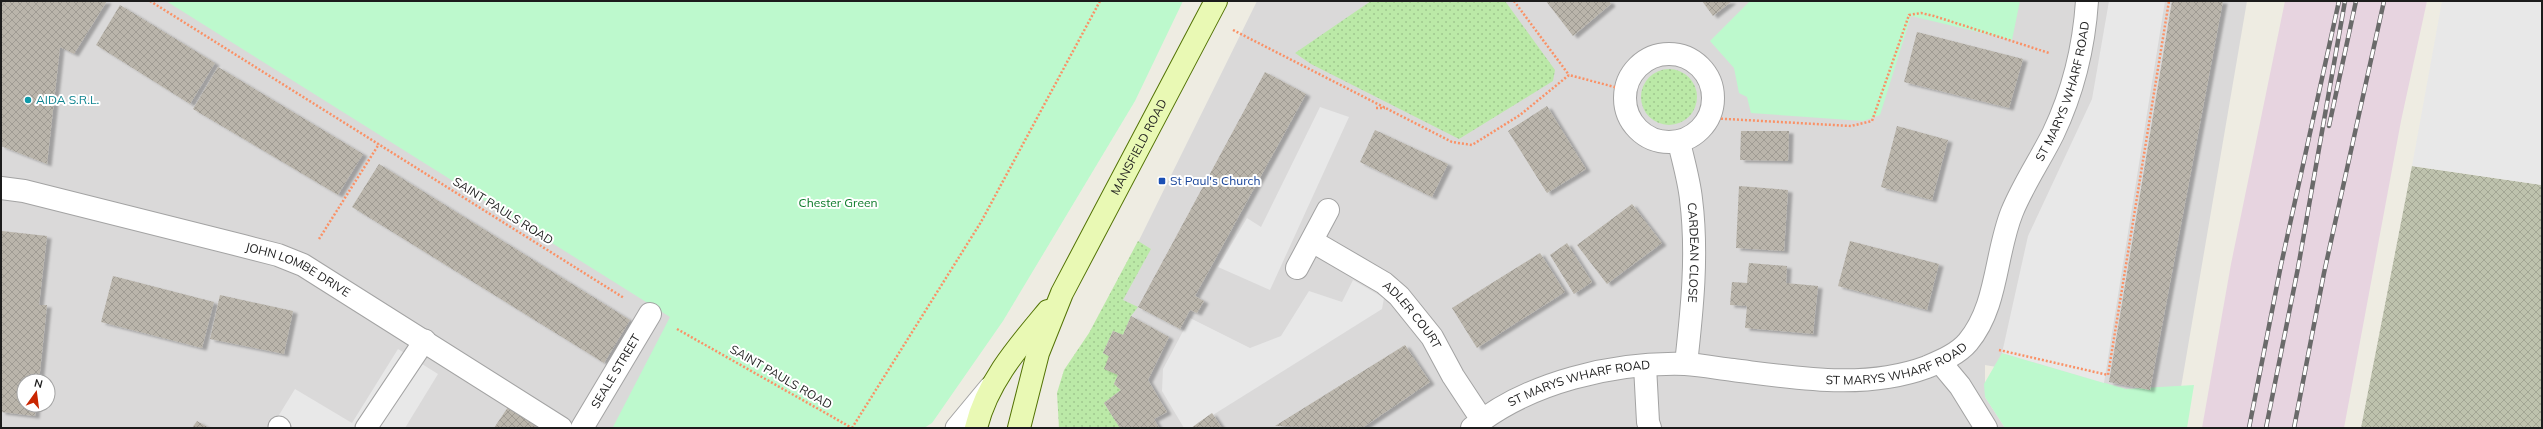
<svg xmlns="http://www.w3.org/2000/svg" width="2543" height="429" font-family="Mulish,sans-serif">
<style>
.residential{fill:#dad9d9;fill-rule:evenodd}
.industrial{fill:#e7d4e0}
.construction{fill:url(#construction-cross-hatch)}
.grass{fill:url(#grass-dots)}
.park{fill:#bdf9cd}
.parking{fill:#e8e8e8}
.building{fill:url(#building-cross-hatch);filter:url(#shadow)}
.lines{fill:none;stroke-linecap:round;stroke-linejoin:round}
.lane-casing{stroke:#a3a3a3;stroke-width:23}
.street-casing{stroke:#a3a3a3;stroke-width:24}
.secondary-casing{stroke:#527204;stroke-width:24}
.path{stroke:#fa9166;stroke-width:2.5;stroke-dasharray:2 2;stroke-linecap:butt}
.lane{stroke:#fff;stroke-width:21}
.street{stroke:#fff;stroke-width:22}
.secondary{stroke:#e9f9b4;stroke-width:22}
.rail-casing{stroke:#6a6a6a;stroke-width:4.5}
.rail{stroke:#fff;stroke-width:3;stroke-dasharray:9;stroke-linecap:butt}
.culture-dot{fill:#0f9aa8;stroke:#fff;stroke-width:1.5}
.transit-dot{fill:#1a4fb4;stroke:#fff;stroke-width:1.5}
.labels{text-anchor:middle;stroke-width:4;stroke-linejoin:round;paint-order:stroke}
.street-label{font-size:12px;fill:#1c1c1c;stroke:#fff}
.culture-label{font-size:12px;fill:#0d838f;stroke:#fff;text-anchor:start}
.transit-label{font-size:12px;fill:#164399;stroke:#fff;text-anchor:start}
.park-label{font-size:12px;fill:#0b7a28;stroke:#fff}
</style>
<defs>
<pattern id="construction-cross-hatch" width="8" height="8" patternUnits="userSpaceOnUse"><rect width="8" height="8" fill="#bec2ad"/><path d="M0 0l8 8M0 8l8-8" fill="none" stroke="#a3a694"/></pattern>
<pattern id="grass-dots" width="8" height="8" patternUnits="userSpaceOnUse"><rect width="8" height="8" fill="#bbe9a7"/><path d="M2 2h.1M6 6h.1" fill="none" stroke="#a0c78f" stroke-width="1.8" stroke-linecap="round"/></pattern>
<pattern id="building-cross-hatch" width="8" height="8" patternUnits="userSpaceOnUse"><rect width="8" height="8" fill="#bab5ab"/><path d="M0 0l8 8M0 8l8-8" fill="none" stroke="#9f9b93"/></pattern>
<filter id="shadow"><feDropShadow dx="4.5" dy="2.5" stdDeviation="1" flood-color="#0004"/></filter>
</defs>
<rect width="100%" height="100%" fill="#eeece2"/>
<path class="residential" d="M1 1H189L679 310 613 428H1ZM24 381H48V405H24Z
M1257 1H2247L2179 399 1985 365V397L2005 428H1069L1116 287Z"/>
<path class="industrial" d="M2285 1H2427L2401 121 2344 428H2202L2231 264Z"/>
<path class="construction" d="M2412 166 2542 185V428H2361Z"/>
<path class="grass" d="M1371 1H1505L1555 70 1553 81 1459 139 1311 64 1295 53Z
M1641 97a28 28 0 1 1 56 0a28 28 0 1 1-56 0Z
M1138 241 1151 249 1123 300 1138 307 1131 316 1123 335 1113 331 1103 353 1109 356 1118 375 1114 384 1121 390 1104 403 1120 428H1059L1057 393 1064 370 1089 333Z"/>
<path class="park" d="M166 1H1183L1135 101 1003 321 932 423 924 428H615L613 427 670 317Z
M1750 1H2020L2012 40 1911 16 1880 115 1863 121 1751 113 1747 97 1739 93 1734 68 1710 41Z
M2002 353 2126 389 2194 385 2187 428H2005L1985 397 1984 384Z"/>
<path class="parking" d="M2109 1H2165L2104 383 2002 353 2028 236 2092 99Z
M2442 1H2542V185L2412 166Z
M1320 107 1349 117 1270 290 1218 267 1247 218 1261 227Z
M1353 280 1384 298 1382 309 1192 428H1184L1162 391 1163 369 1190 318 1250 348 1281 336 1309 291 1342 302Z
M398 349 438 374 405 428H271L295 389 352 423Z"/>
<path class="building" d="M1 1H107L74 54 60 47 47 164 1 146Z
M1546 1H1609L1611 4 1573 36Z
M1702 1H1732L1713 16Z
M2172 1H2223L2150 390 2109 382Z
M120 5 215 63 190 104 96 45Z
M1917 32 2023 59 2009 108 1904 82Z
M218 67 363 154 338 195 193 109Z
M1265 72 1306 94 1195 296 1204 301 1197 313 1190 310 1180 329 1138 307Z
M1547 106 1586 169 1547 193 1508 131Z
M1897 126 1948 140 1932 200 1881 187Z
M1375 130 1448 164 1432 197 1360 162Z
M1741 131H1789L1788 161 1740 160Z
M379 164 630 320 604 363 352 207Z
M1739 186 1788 190 1784 251 1736 248Z
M1632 204 1662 243 1607 284 1577 245Z
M2 231 47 236 39 305H47L39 381H24V405H36L35 416 1 412Z
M1850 241 1939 264 1927 310 1838 286Z
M1567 243 1592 282 1574 294 1550 255Z
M1540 253 1565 292 1477 348 1452 308Z
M1749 263 1787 266 1786 283 1818 286 1813 334 1745 328 1747 306 1730 305 1732 282 1747 283Z
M113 276 214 302 202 348 101 322Z
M220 295 293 311 284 354 210 339Z
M1131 316 1169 337 1148 380 1167 412 1154 419 1159 428H1120L1104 403 1121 390 1114 384 1118 375 1104 369 1109 356 1103 353 1113 331 1123 335Z
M1405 345 1430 382 1362 428 1275 426Z
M508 407 538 428H494Z
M1212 413 1222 428H1191Z
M197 421 209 428H192Z"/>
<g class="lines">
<defs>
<path id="lane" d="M279 427 280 428
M366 428 425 340
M956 428 990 387"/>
<g id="street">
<circle cx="1669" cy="98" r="44"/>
<path id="s1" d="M1679 142C1683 160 1689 180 1691 199 1698 254 1692 310 1686 364"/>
<path id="s2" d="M1 188 24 191 243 246 278 255 303 265 561 428"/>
<path id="s3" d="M1312 241 1384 283 1399 296 1432 337 1453 376 1482 420"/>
<path d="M1297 268 1328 210"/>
<path d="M1940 362 1960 386 1986 428"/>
<path d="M1645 366 1648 422 1650 428"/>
<path id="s4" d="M582 428 650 314"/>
<path id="s5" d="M1472 428C1528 382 1614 362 1685 364 1701 365 1717 368 1733 370 1797 378 1865 390 1927 367 1941 361 1958 354 1968 342 1998 306 1995 254 2012 212 2023 185 2040 160 2053 134 2073 92 2084 47 2087 1"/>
</g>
<g id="secondary">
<path d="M976 428C987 382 1018 347 1048 311"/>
<path id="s6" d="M1019 428 1038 353 1062 293 1216 1"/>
</g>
</defs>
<use href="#lane" class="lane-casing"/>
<use href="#street" class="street-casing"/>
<use href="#secondary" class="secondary-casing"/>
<path class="path" d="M150 1 624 298
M1514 1 1569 75
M1233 30 1452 142 1472 145 1520 115 1569 75 1626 90
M1376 108H1385
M1709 118 1851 126 1872 121 1909 15 1921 13 1934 16 2049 53
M319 239 379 144
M677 329 852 428
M1999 350 2108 375 2169 1
M852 428 981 222 1100 1"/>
<use href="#lane" class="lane"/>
<use href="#street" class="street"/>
<use href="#secondary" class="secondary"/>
<defs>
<path id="rail" d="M2329 126 2356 1
M2249 428 2281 265 2339 1
M2266 428 2298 268 2345 1
M2294 428 2324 273 2384 1"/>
</defs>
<use href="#rail" class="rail-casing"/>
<use href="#rail" class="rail"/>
</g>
<circle class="culture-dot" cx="28" cy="100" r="4"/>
<rect class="transit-dot" x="1158" y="177" width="8" height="8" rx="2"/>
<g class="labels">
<g class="street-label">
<text dy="4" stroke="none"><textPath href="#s5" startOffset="790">ST MARYS WHARF ROAD</textPath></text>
<text dy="4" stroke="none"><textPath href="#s6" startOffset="307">MANSFIELD ROAD</textPath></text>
<text transform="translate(503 211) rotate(32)" y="4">SAINT PAULS ROAD</text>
<text dy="4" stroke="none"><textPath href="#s1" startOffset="112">CARDEAN CLOSE</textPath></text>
<text dy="4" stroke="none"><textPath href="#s2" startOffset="309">JOHN LOMBE DRIVE</textPath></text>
<text dy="4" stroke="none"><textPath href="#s3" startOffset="126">ADLER COURT</textPath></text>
<text dy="4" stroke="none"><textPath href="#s5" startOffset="442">ST MARYS WHARF ROAD</textPath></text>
<text dy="4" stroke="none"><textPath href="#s4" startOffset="66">SEALE STREET</textPath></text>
<text transform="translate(781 377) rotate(30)" y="4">SAINT PAULS ROAD</text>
<text dy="4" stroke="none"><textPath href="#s5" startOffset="118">ST MARYS WHARF ROAD</textPath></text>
</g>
<g class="culture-label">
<text x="36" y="104">AIDA S.R.L.</text>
</g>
<g class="transit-label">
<text x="1170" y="185">St Paul's Church</text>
</g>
<g class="park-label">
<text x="838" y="207">Chester Green</text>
</g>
</g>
<rect width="2543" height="429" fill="none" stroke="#1c1c1c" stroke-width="4"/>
<g transform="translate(36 393) rotate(14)"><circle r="19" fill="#ffffff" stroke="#a4a4a4"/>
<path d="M0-3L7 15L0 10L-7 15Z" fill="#c92500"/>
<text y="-6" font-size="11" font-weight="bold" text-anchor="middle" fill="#1c1c1c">N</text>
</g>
</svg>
